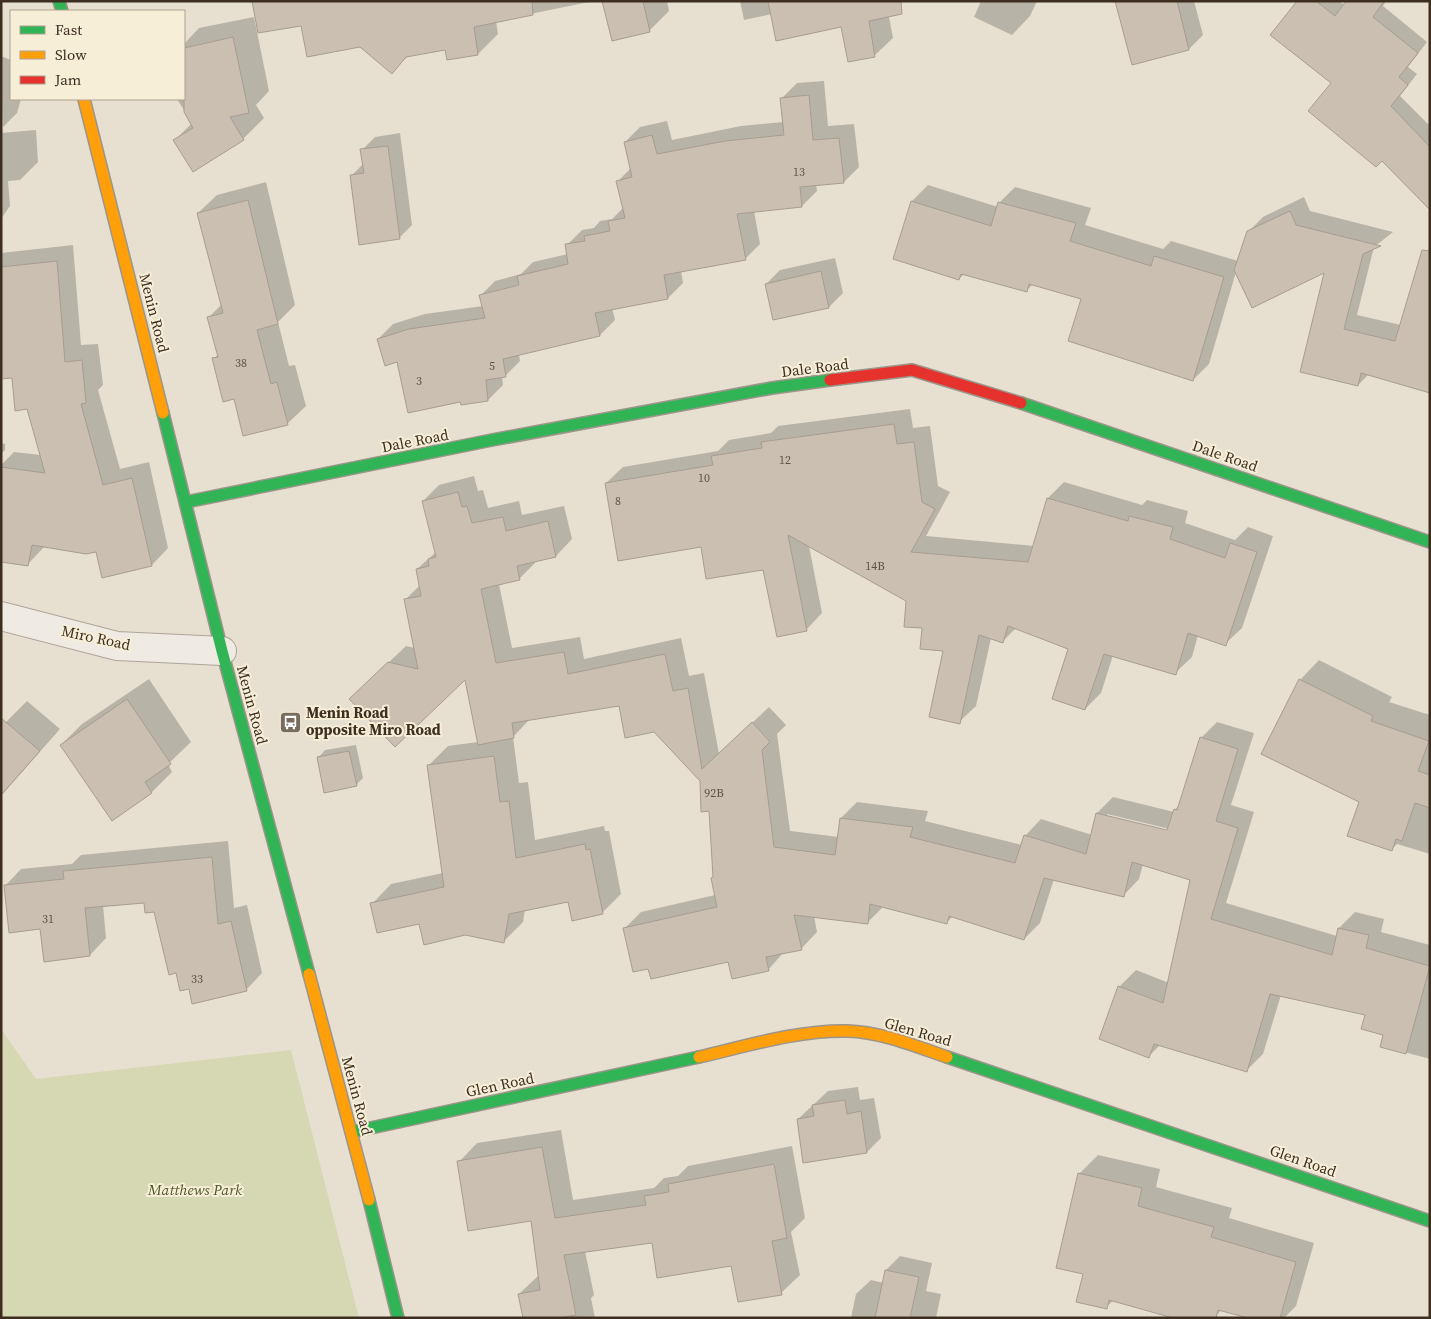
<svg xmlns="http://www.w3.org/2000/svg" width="1431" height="1319" font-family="'Source Serif 4',serif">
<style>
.green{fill:#d6d7b3}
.shadow{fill:#0003;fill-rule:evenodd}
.building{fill:#cbbfb2;stroke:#a89c90}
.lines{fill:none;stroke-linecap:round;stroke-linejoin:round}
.street-casing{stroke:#ada599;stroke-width:30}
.fast-casing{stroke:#9c958a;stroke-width:14}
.slow-casing{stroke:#9c958a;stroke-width:14}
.jam-casing{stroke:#9c958a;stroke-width:14}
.street{stroke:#efebe3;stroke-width:28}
.fast{stroke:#30b455;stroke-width:11}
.slow{stroke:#ff9f0a;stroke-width:11}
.jam{stroke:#e5322d;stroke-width:11}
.labels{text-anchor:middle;stroke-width:4;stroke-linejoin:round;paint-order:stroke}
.number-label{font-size:12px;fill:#605244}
.street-label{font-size:15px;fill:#3d2e20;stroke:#f7eed8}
.poi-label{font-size:15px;font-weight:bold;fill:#3d2e20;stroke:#f7eed8;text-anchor:start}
.park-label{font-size:15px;font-style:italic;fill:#4d5a26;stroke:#f7eed8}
</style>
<rect width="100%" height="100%" fill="#e7e0d1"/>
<path class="green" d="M1 1029 36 1079 291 1050 359 1318H1Z"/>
<path class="shadow" d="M254 1H594L496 21 498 34 478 54 446 49 409 55 392 72 361 46 302 24Z
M603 1H667L669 11 649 31Z
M740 1H886L893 38 874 56 842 25 772 14 744 20Z
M981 1H1037L1030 16 1012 35 974 17Z
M1121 1H1194L1203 35 1189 49Z
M1298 1H1339L1344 5 1347 1H1386L1383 6 1427 42 1408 67 1417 74 1400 96 1430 126V185L1333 83Z
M254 17 269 91 256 105 264 118 243 139 194 170 175 140 192 123 177 99H184V44L199 28Z
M1 56 11 60V99H21L17 113 3 127Z
M824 81 828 126 854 124 859 167 844 182 816 184 817 191 802 206 754 211 760 244 745 259 681 271 683 283 668 298 612 308 615 320 600 335 519 354 520 361 505 376 502 377 503 385 488 400H461L398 361 378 339 393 324 425 314 483 306 480 296 495 281 521 274 533 262 568 254 567 245 582 230 594 228 600 221 612 219 624 207 618 181 631 168 625 142 640 127 667 121 672 140 741 126 784 122 782 98 797 83Z
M36 130 38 162 20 180 8 181 10 206 1 219V133Z
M400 133 412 225 399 238 351 176 364 163 362 150 375 137Z
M266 182 295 305 278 322 289 366 295 365 306 406 287 424 235 398 214 359 218 354 209 317 222 304 198 213 217 195Z
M928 185 998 207 999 203 1015 187 1091 208 1085 225 1163 249 1171 241 1238 261 1248 232 1263 217 1304 197 1310 211 1393 232 1374 247 1357 315 1401 325 1412 287 1430 250V392L1369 374 1358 385 1326 271 1236 272 1209 364 1193 380 1082 298 1033 284 1026 291 964 274 959 279 912 201Z
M73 245 81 345 98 344 103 385 98 390 120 469 149 462 168 548 152 565 97 550 45 546 28 564 1 560V465L14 452 41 455 28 408 13 377 1 378V253Z
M835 258 843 293 829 307 766 284 780 270Z
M910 409 913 428 930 426 938 486 950 492 926 536 1034 546 1048 498 1064 482 1142 505 1147 500 1188 511 1185 523 1235 540 1248 527 1273 536 1242 628 1225 644 1198 635 1192 657 1175 673 1113 655 1101 693 1085 709 1069 649 1016 628 1002 642 991 638 976 706 959 722 945 650 923 627 908 600 809 546 822 613 806 630 764 568 702 546 606 483 623 467 718 451 729 440 771 433 778 426Z
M1 443 5 444V450L1 454Z
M474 476 478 491 483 490 488 508 519 501 522 515 564 506 572 539 556 556 535 560V563L519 579 499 584 512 648 580 637 584 659 681 638 689 676 704 673 719 754 769 707 786 725 777 734 790 831 839 837 841 818 857 802 928 811 925 821 1022 845 1025 836 1041 819 1092 835 1097 813 1113 797 1174 812 1180 803 1201 738 1217 722 1254 733 1231 805 1254 812 1226 903 1337 936 1339 928 1355 912 1384 919 1381 932 1430 945V1059L1382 1046 1385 1034 1367 1014 1281 995 1263 1054 1247 1070 1161 1044 1149 1056 1100 1038 1120 986 1136 970 1169 983 1191 880 1143 864 1139 879 1123 896 1054 879 1040 923 1024 939 953 916 946 923 884 906 867 923 814 916 817 932 801 949 784 952 768 970 729 960 649 967 625 928 641 912 715 895 711 809 701 780 654 730 620 705 530 719 513 737 519 783 528 782 535 840 604 826 605 831H609L621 894 602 913 569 900 525 909 523 922 504 941 420 923 372 904 391 884 443 873 428 766 448 746 478 742 466 678 367 683 406 646 415 648 406 599 420 585 417 569 436 552 423 501 439 485ZM1107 814 1174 830 1173 832 1107 817Z
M1319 660 1392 697 1389 702 1430 715V854L1397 844 1392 849 1360 802 1300 680Z
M149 679 191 742 168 764 172 772 152 792 112 819 61 745 82 724Z
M27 701 60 729 1 796V727Z
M356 745 363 778 356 785 319 757 325 750Z
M228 841 234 908 247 905 262 973 246 990 190 988 177 972 155 911 145 901 103 905 106 938 90 955 41 928 5 886 21 869 72 864 81 855Z
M858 1087 860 1100 874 1098 881 1138 867 1152 798 1119 828 1091Z
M561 1130 573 1200 654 1188 664 1178 678 1176 688 1166 792 1146 805 1218 791 1232 800 1275 781 1293 732 1265 653 1241 585 1251 594 1295 591 1298 595 1318H524L519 1294 539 1275 532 1220 459 1162 477 1143Z
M1098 1155 1160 1169 1156 1187 1232 1208 1229 1218 1314 1243 1296 1306 1284 1318H1252L1222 1309 1216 1316 1114 1300 1106 1307 1084 1273 1079 1174Z
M900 1256 932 1263 926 1291 941 1294 936 1318H851L856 1294 871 1280 884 1283 886 1270Z"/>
<path class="building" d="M252 1H532L533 15 474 27 478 55 447 60 445 50 406 57 392 74 360 47 307 57 301 26 258 33Z
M602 1H643L650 32 612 41Z
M768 1H901L902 14 869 21 875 57 848 62 841 27 776 41Z
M1115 1H1177L1189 50 1132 65Z
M1297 1H1316L1335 16 1346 1H1384L1373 17 1418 53 1399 77 1408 85 1391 106 1430 147V210L1382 161 1376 167 1308 111 1331 83 1270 35Z
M233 37 249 113 230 117 244 140 193 172 173 140 193 128 184 112V48Z
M809 95 813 140 839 138 844 183 800 187 802 207 737 214 746 260 664 275 668 299 595 313 600 336 503 359 506 377 486 380 488 401 461 405 460 402 408 413 397 362 385 366 377 339 409 329 485 318 479 295 519 285 517 276 568 264 565 244 585 241 584 236 610 231 608 221 625 218 616 181 632 177 624 142 652 135 657 154 725 141 784 135 780 98Z
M388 146 400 239 359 245 350 175 364 173 360 149Z
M248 200 278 324 257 330 271 384 277 382 288 425 243 436 234 399 223 402 212 358 218 357 207 317 223 313 197 213Z
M911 201 991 226 998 202 1076 223 1070 241 1151 266 1154 256 1224 277 1193 381 1068 341 1081 299 1029 284 1027 292 961 274 959 280 893 259Z
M1290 211 1296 225 1381 246 1363 254 1344 329 1395 341 1422 250 1430 251V393L1361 373 1358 386 1300 372 1324 273 1252 308 1234 270 1247 231Z
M57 261 65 362 82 360 86 403 81 404 103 485 132 478 152 566 102 578 96 552 86 554 32 545 28 566 1 562V467L45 473 27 409 15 411 12 378 1 379V267Z
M821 271 829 308 773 320 765 284Z
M894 424 897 444 914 442 922 502 935 509 911 552 1028 562 1047 498 1128 521 1129 516 1173 527 1170 539 1225 558 1230 543 1257 552 1226 646 1188 633 1176 675 1104 654 1085 710 1052 699 1068 649 1008 626 1003 643 979 635 960 724 929 717 943 651 920 649 922 628 904 627 906 601 788 535 807 631 777 637 763 570 706 579 701 547 618 561 605 483 713 465 711 456 762 448 761 442Z
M458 492 462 507 467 506 472 523 503 517 506 531 548 521 556 557 517 566 520 580 481 589 496 663 564 652 568 674 665 654 673 691 688 688 702 769 752 722 770 742 762 750 774 847 835 855 840 818 913 827 910 837 1015 863 1024 835 1086 854 1096 813 1167 830 1174 809 1177 810 1200 737 1238 749 1216 821 1238 828 1211 919 1332 955 1338 928 1369 935 1366 948 1430 966 1406 1054 1380 1047 1383 1035 1361 1029 1365 1015 1270 994 1247 1072 1154 1044 1149 1058 1099 1039 1118 986 1163 1003 1190 880 1132 862 1124 897 1044 878 1024 940 949 916 947 924 870 904 868 924 794 915 802 950 766 957 769 971 732 979 728 962 651 979 648 969 633 972 623 928 717 907 711 878 713 877 709 811 701 812 700 781 654 732 625 738 619 706 512 723 514 738 478 745 465 680 395 747 349 699 388 662 418 669 404 599 421 596 416 569 429 566 428 559 436 557 422 501Z
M1299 679 1373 716 1371 721 1429 741 1418 771 1430 775V808L1415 803 1402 841 1396 839 1392 851 1347 836 1359 802 1261 754Z
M127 699 171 764 145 782 152 793 112 821 60 745Z
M1 718 40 751 1 795Z
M349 751 357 786 324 793 317 757Z
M494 756 500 802 509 801 516 858 585 844 586 850 590 849 603 914 572 921 568 902 509 914 504 943 465 935 424 945 419 924 377 933 370 903 444 887 427 765Z
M212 857 218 924 231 921 247 991 192 1004 189 989 180 991 176 973 169 975 154 912 145 913 144 903 85 908 90 956 44 962 40 929 9 933 4 885 64 879 63 871Z
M845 1100 847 1114 861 1111 867 1153 803 1163 797 1119 814 1116 812 1105Z
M542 1147 555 1218 646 1205 644 1196 669 1192 668 1184 774 1164 787 1238 772 1241 782 1295 738 1302 731 1266 657 1278 652 1243 564 1255 576 1315 559 1318H523L518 1294 540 1290 531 1221 468 1231 457 1161Z
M1078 1173 1142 1188 1138 1206 1214 1227 1211 1237 1296 1262 1280 1318H1248L1218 1310 1216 1318H1173L1109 1300 1107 1309 1076 1302 1083 1274 1056 1268Z
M885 1270 919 1277 910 1318H875Z"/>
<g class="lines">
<defs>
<path id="street" d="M1 616 117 646 222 651"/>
<path id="fast" d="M59 1 62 11
M1021 403 1430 542
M163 413 222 651 309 974
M186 502 492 440 772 388 830 380
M947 1057 1430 1221
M352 1132 699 1057
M369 1200 398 1318"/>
<path id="slow" d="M84 99 163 413
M309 974 369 1200
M699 1057C747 1046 798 1030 847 1031 882 1032 915 1046 947 1057"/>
<path id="jam" d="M830 380 912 370 1021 403"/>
</defs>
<use href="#street" class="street-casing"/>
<use href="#fast" class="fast-casing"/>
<use href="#slow" class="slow-casing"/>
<use href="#jam" class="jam-casing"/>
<use href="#street" class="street"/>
<use href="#fast" class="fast"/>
<use href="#slow" class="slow"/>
<use href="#jam" class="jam"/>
</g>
<defs>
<symbol id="bus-square" viewBox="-11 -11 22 22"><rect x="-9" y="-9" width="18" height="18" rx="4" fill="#786c5e" stroke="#f7eed8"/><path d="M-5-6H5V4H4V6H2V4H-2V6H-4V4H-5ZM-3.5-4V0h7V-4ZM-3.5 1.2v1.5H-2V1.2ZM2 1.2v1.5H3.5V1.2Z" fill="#fff"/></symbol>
</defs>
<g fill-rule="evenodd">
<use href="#bus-square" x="278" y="710" width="25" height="25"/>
</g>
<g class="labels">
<g class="number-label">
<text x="799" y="176">13</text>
<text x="241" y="367">38</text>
<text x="492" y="370">5</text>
<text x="419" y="385">3</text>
<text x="785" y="464">12</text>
<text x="704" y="482">10</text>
<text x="618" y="505">8</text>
<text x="875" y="570">14B</text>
<text x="714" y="797">92B</text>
<text x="48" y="923">31</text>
<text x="197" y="983">33</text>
</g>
<g class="street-label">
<text transform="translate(154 313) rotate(76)" y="5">Menin Road</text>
<text transform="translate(815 368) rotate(-7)" y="5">Dale Road</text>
<text transform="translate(415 441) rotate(-11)" y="5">Dale Road</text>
<text transform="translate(1225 456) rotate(19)" y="5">Dale Road</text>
<text transform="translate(96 638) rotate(12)" y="5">Miro Road</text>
<text transform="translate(252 705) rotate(75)" y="5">Menin Road</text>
<text transform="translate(918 1032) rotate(16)" y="5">Glen Road</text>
<text transform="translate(500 1085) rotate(-12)" y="5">Glen Road</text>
<text transform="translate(357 1096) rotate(75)" y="5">Menin Road</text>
<text transform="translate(1303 1161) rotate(19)" y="5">Glen Road</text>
</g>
<g class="poi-label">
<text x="306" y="718">Menin Road<tspan x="306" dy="17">opposite Miro Road</tspan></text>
</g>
<g class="park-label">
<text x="195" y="1195">Matthews Park</text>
</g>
</g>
<rect width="1431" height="1319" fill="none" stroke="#3d2e20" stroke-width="5"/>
<rect x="10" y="10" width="175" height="90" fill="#f7eed8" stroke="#ada18e"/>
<rect x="20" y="26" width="25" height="8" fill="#30b455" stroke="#ada18e"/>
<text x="55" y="35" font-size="15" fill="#3d2e20">Fast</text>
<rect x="20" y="51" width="25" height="8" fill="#ff9f0a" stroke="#ada18e"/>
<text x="55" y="60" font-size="15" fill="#3d2e20">Slow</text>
<rect x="20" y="76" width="25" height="8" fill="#e5322d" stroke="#ada18e"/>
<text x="55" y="85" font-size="15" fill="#3d2e20">Jam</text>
</svg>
